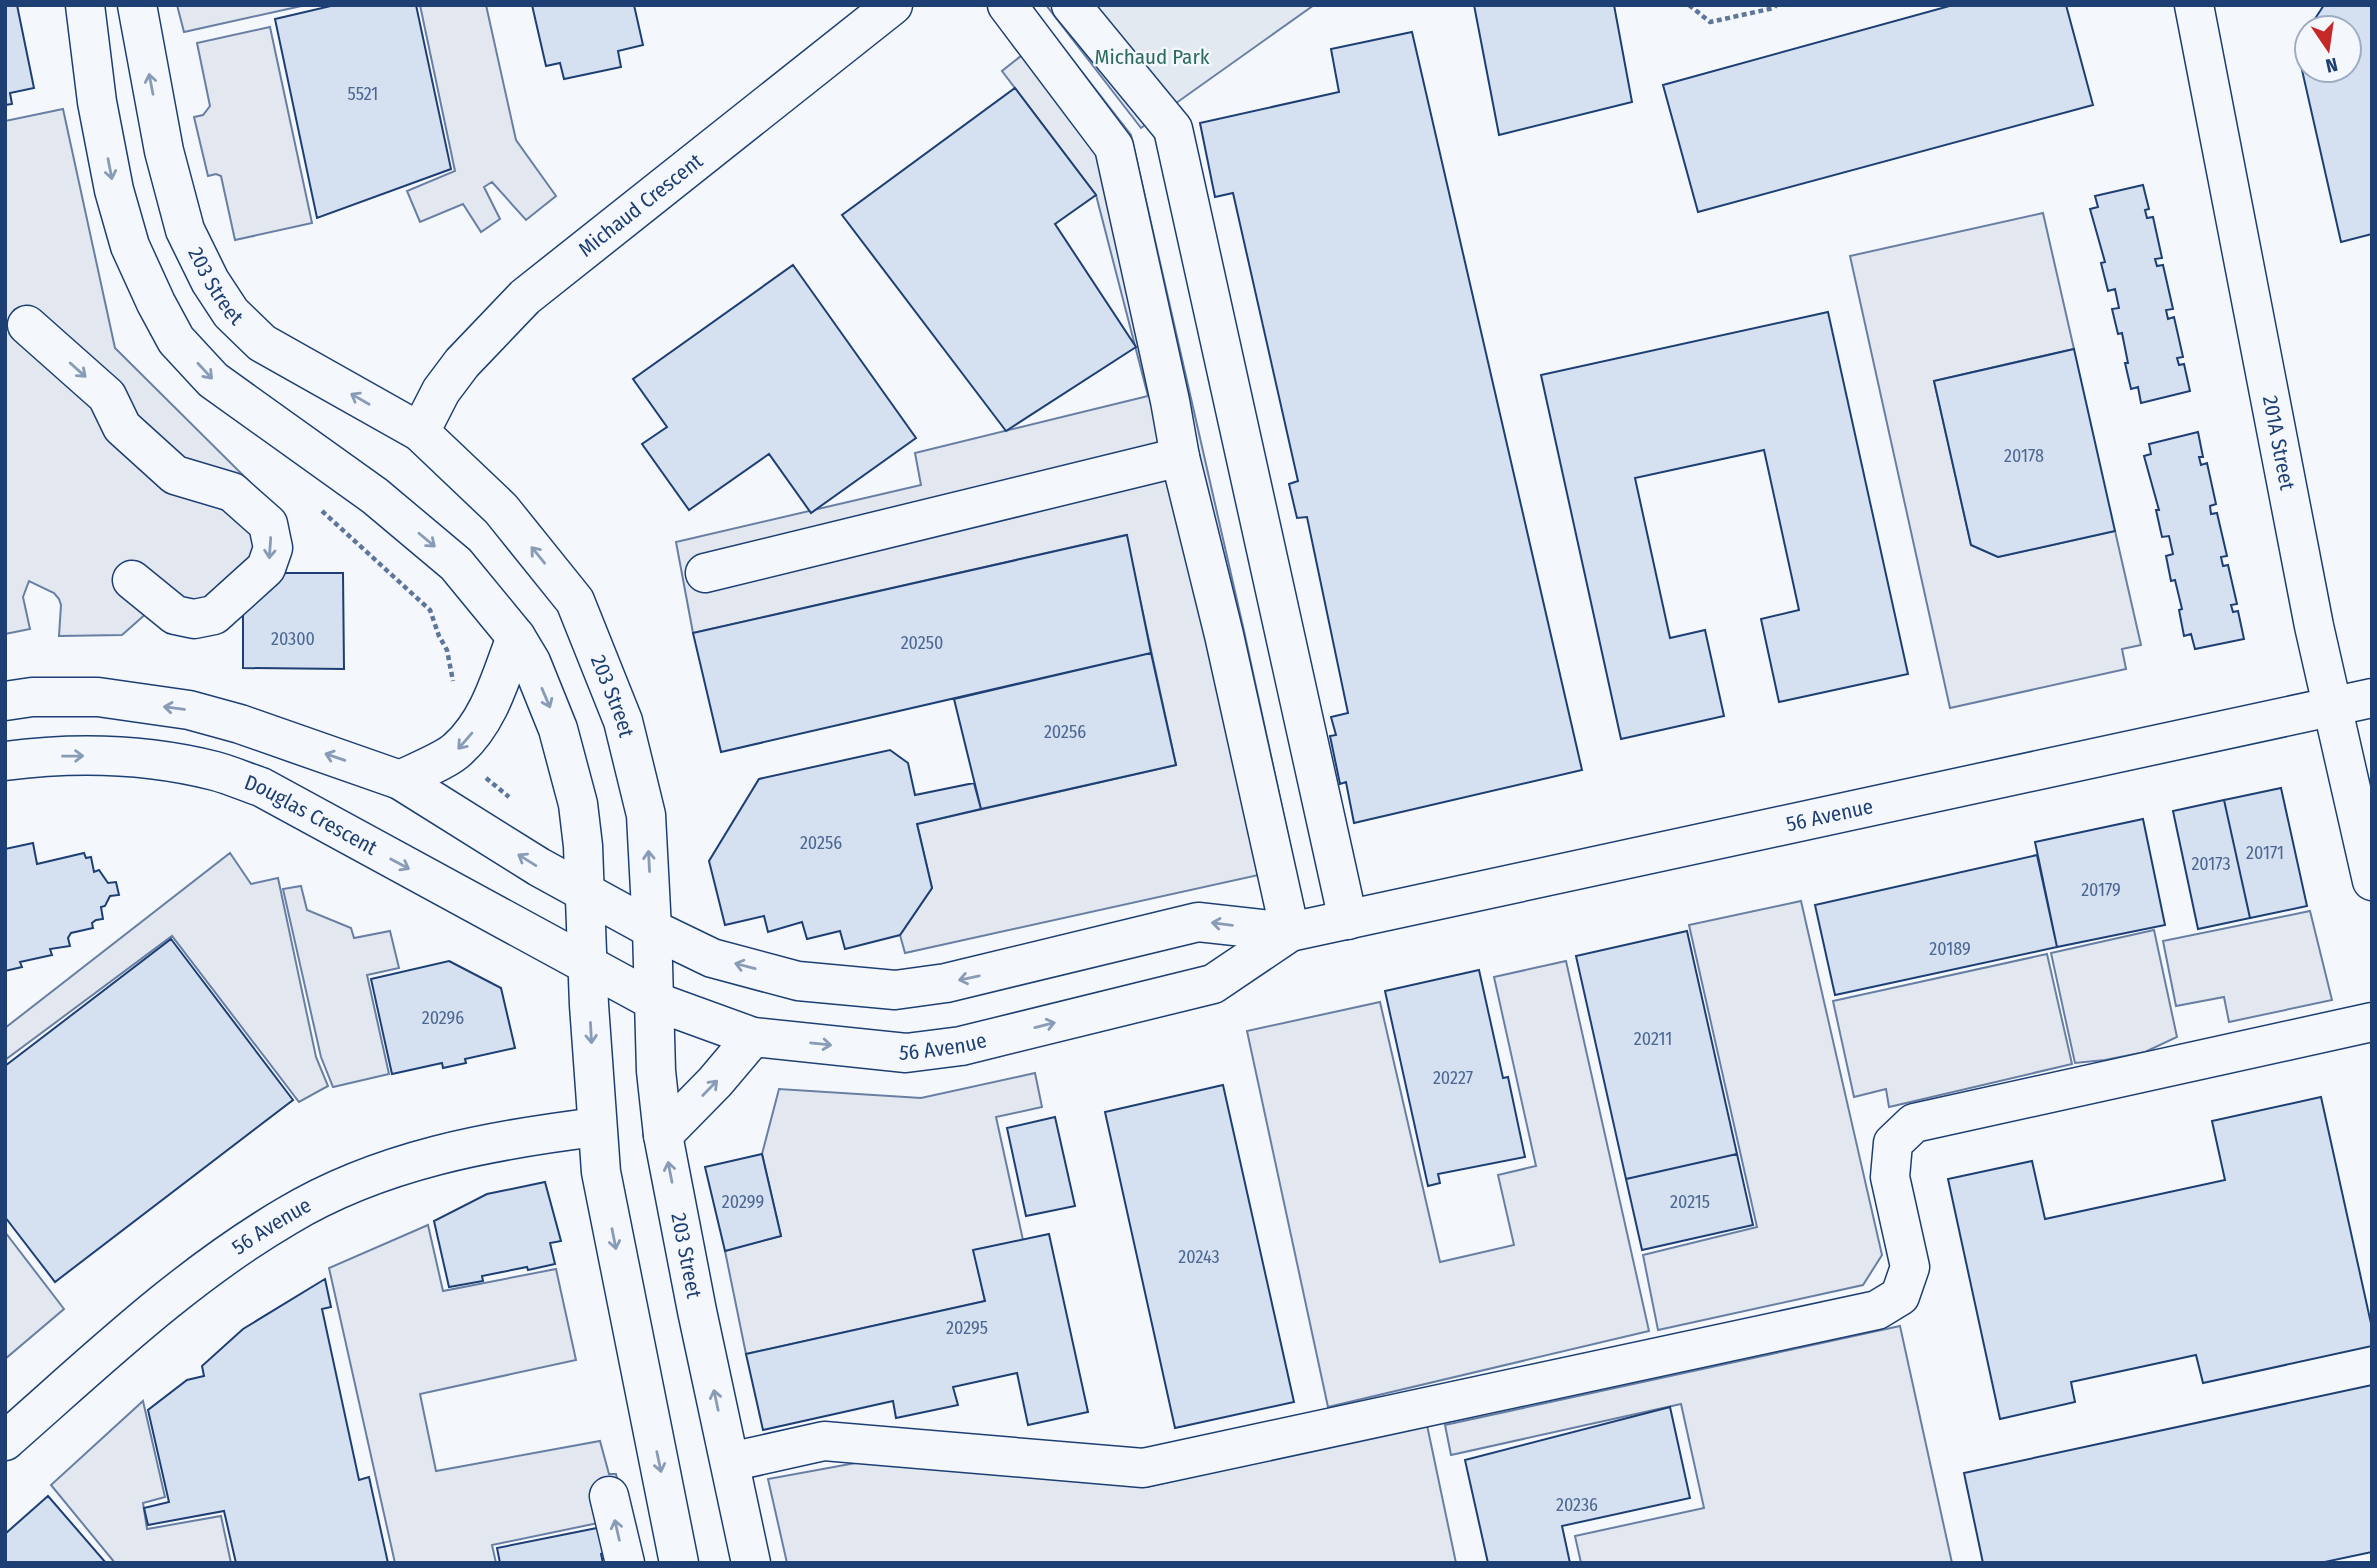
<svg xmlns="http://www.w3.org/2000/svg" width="2377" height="1568" font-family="'Fira Sans Condensed',sans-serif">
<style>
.green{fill:#e3e9f0;stroke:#687fa3;stroke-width:2}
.parking{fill:#e3e8f0;stroke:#687fa3;stroke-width:2}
.building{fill:#d5e0f0;stroke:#1d3f73;stroke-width:2}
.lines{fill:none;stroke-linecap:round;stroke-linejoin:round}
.minor-casing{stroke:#1d3f73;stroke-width:41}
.major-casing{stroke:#1d3f73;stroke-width:41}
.path{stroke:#5e769c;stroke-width:4.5;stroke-dasharray:5 3.5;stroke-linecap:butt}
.minor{stroke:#f4f7fb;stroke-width:38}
.major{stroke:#f4f7fb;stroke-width:38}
.oneway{stroke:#889bb7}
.labels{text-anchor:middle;stroke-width:5;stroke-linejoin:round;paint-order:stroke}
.number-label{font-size:18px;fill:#4b6792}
.park-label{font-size:21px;fill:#2c6c60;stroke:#f4f7fb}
.street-label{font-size:21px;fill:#1d3f73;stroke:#f4f7fb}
</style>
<rect width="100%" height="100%" fill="#f4f7fb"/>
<path class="green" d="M1046 5H1314L1141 128Z"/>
<path class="parking" d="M177 5H306L184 32Z
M420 5H486L516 140 556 196 526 220 492 182 484 187 500 219 481 232 463 204 420 222 407 191 455 171Z
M270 27 312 223 235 240 221 176 216 174 208 176 194 117 203 115 210 106 197 43Z
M1051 32 1131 135 1244 631 1295 867 905 953 900 935 932 888 917 824 1176 765 1126 535 693 633 676 542 921 485 915 453 1148 396 1096 195 1002 71Z
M63 109 115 348 285 517 292 547 280 569 217 624 149 611 122 635 59 636 61 605 59 599 54 593 29 581 23 597 30 629 5 634V121Z
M2043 213 2074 349 1934 381 1971 545 1998 557 2115 531 2141 645 2122 649 2126 669 1950 708 1850 256Z
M230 853 251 884 278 878 316 1057 328 1086 299 1102 172 936 5 1060V1028Z
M301 886 307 910 351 928 354 938 390 931 399 968 367 975 389 1074 333 1087 321 1057 283 889Z
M1801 901 1882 1255 1863 1285 1658 1330 1643 1255 1757 1227 1689 925Z
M2310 911 2332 1000 2229 1022 2224 997 2176 1006 2163 941Z
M2154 930 2177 1037 2145 1052 2105 1060 2075 1063 2051 953Z
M2047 954 2072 1064 1889 1107 1886 1089 1854 1097 1833 1001Z
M1566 961 1649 1331 1328 1407 1247 1031 1380 1002 1440 1262 1514 1245 1498 1175 1536 1166 1494 977Z
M1035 1073 1042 1107 996 1117 1023 1240 974 1250 985 1301 746 1354 725 1251 781 1236 762 1154 779 1089 921 1098Z
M428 1225 443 1291 556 1269 576 1360 420 1394 436 1471 600 1441 609 1474H616L627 1517 492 1545 496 1563H395L329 1268Z
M5 1232 64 1309 5 1359Z
M1900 1326 1952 1563H1581L1575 1536 1704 1508 1681 1404 1451 1455 1445 1425Z
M143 1401 165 1497 143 1503 147 1529 221 1516 231 1563H115L51 1485Z
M1427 1425 1456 1563H787L768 1479 861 1462 1147 1487 1339 1442Z"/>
<path class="building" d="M5 5H17L34 88 10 93 12 104 5 105Z
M335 5H416L451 169 317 218 275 19Z
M532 5H634L643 45 618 51 621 67 564 79 560 63 546 66Z
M1474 5H1614L1632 102 1499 135Z
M1953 5H2066L2093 105 1698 212 1663 85Z
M2324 5H2372V234L2341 242 2297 48 2307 31V70H2349V28H2309Z
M1412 32 1582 770 1354 823 1346 782 1340 784 1330 736 1336 735 1331 717 1348 713 1307 517 1297 518 1289 484 1298 481 1233 193 1215 197 1200 123 1339 92 1331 49Z
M1015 88 1096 195 1055 224 1136 347 1006 431 842 215Z
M2143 185 2149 209 2145 210 2147 218 2153 217 2162 258 2155 259 2157 266 2163 265 2173 309 2166 310 2168 319 2174 317 2183 357 2177 358 2179 365 2184 364 2190 391 2141 403 2138 387 2131 389 2125 363H2128L2122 333 2118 334 2112 309 2119 308 2115 289 2108 291 2101 263 2105 262 2090 209 2098 207 2095 196Z
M793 265 916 438 811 513 769 454 689 510 642 444 667 427 633 379Z
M1828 312 1908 674 1779 702 1761 619 1799 610 1764 450 1635 478 1670 638 1705 630 1724 716 1621 739 1541 375Z
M2074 349 2115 531 1998 557 1971 545 1934 381Z
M2198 432 2203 457H2199L2201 465 2207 463 2216 504 2210 506 2211 514 2217 513 2227 556 2221 557 2223 566 2228 565 2237 604 2231 605 2233 612 2238 611 2244 639 2195 649 2191 634 2184 636 2179 610 2182 609 2175 580 2171 581 2166 556 2173 554 2169 536 2162 537 2156 510H2159L2144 456 2151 454 2149 444Z
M1127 535 1151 653 721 752 693 633Z
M278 573H343L344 669 243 668V609Z
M1151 653 1176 765 981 809 954 699Z
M890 750 908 763 915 795 974 783 981 809 917 824 932 888 900 935 845 949 840 931 807 939 802 922 768 932 764 916 725 925 709 861 759 779Z
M2281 788 2307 906 2250 918 2224 800Z
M2224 800 2250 918 2198 929 2173 811Z
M2143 819 2165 925 2057 947 2035 842Z
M33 843 37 864 84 853 86 858 91 857 94 872 99 870 108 883 116 882 119 895 110 896 105 906 101 907 103 919 96 920 92 923 93 928 71 933 68 938 70 946 50 949 52 955 20 962 22 967 5 971V849Z
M2037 855 2057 947 1835 995 1815 905Z
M1687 931 1737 1154 1626 1179 1576 956Z
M171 939 293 1100 55 1282 5 1217V1066Z
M449 961 501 988 515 1048 465 1059 466 1063 443 1068 442 1063 392 1074 371 979Z
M1479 970 1503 1078 1508 1077 1525 1157 1438 1174 1440 1183 1428 1186 1385 991Z
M1223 1085 1294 1402 1175 1428 1105 1112Z
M2321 1097 2372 1328V1346L2203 1383 2196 1355 2071 1382 2075 1402 2000 1419 1948 1179 2032 1161 2045 1219 2225 1180 2212 1121Z
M1055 1117 1075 1206 1026 1216 1007 1128Z
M762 1154 781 1236 725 1251 705 1167Z
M1737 1154 1753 1225 1642 1250 1626 1179Z
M545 1182 561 1241 550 1243 555 1264 528 1270 527 1267 482 1276 483 1281 449 1287 434 1221 487 1194Z
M1049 1234 1088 1412 1028 1425 1017 1373 953 1387 958 1405 896 1418 893 1401 763 1430 746 1354 985 1301 973 1250Z
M325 1279 331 1307 322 1309 359 1480 369 1477 388 1563H236L224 1511 148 1525 144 1508 169 1502 148 1410 187 1380 204 1376 202 1366 243 1329Z
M2372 1385V1552L2320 1563H1983L1964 1473Z
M1670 1407 1690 1498 1562 1526 1570 1563H1488L1465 1460Z
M48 1496 106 1563H5V1534Z
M602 1527 607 1552 601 1554 603 1563H500L497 1548Z"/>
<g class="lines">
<defs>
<g id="minor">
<path d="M1071 5 1173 129 1348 920"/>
<path id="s1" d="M2194 5 2314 626 2372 881"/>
<path d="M27 325 107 396 122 427 175 475 232 492 268 524 273 548 266 568 214 615 194 619 175 615 132 580"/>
<path id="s2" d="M420 432 441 391 462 363 525 297 893 5"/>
<path d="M1180 457 1224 635 1290 932"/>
<path d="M705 573 1180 457 1170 401 1114 147 1007 5"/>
<path id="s3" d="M5 1441C95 1362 183 1277 287 1216 380 1160 491 1140 597 1127"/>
<path d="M730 1462 824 1441 1143 1468 1877 1310 1900 1296 1910 1267 1890 1177 1893 1143 1914 1123 2372 1022"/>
<path d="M609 1496 625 1563"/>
</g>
<g id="major">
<path d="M85 5 97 102 114 190 130 246 156 303 176 340 213 380 375 496 456 564 516 637 531 662 558 729 578 804 583 846 589 1005 601 1172 679 1563"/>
<path id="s4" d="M137 5 164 151 185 230 210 281 231 313 262 343 420 432 501 509 575 601 623 721 646 815 652 929 656 1071 663 1135 697 1311 751 1563"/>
<path id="s5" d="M5 701 32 697H98L189 710 240 724 400 780 539 867 652 929 712 958 798 981 895 990 946 983 1198 922 1290 932 2372 698"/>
<path id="s6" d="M5 761C74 752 148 754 215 771 230 775 246 782 261 787L654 1001 753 1037 906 1053 961 1046 1213 984 1290 932"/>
<path d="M400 780C416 772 447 760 458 749 490 720 501 676 516 637"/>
<path d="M663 1135 715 1082 753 1037"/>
</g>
</defs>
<use href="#minor" class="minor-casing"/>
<use href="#major" class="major-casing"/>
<path class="path" d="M1689 5 1710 22 1774 8 1776 5
M322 511 430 610 439 636 447 650 453 681
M486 778 509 797"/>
<use href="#minor" class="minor"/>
<use href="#major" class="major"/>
</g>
<defs><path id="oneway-shaft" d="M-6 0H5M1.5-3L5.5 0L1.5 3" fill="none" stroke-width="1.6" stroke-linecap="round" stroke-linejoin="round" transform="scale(1.75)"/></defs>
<g class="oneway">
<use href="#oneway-shaft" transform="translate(151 84) rotate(-101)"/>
<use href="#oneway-shaft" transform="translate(110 169) rotate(79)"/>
<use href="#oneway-shaft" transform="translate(78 370) rotate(42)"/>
<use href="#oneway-shaft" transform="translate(205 371) rotate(47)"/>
<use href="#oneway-shaft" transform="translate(360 399) rotate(-150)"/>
<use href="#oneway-shaft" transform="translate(427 540) rotate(40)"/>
<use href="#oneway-shaft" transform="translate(270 548) rotate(94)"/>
<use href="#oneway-shaft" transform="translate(538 555) rotate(-129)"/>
<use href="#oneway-shaft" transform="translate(546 698) rotate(67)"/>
<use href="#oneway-shaft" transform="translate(174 708) rotate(-172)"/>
<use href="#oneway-shaft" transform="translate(465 741) rotate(131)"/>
<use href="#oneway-shaft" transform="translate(73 756) rotate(-1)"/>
<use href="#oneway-shaft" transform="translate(335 757) rotate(-161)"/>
<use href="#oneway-shaft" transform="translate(527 860) rotate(-148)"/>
<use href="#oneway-shaft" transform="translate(649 861) rotate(-93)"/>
<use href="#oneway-shaft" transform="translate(400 864) rotate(28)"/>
<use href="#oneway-shaft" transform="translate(1222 924) rotate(-173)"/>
<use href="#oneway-shaft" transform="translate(745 966) rotate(-165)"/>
<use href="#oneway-shaft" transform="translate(969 978) rotate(168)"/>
<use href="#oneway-shaft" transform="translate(1045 1025) rotate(-14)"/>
<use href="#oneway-shaft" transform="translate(591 1033) rotate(87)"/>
<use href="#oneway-shaft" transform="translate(821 1044) rotate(6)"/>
<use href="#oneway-shaft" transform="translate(710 1088) rotate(-46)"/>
<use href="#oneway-shaft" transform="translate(670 1172) rotate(-101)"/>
<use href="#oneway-shaft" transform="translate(614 1239) rotate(79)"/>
<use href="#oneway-shaft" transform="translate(716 1400) rotate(-102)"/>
<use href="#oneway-shaft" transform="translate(659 1462) rotate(78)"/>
<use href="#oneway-shaft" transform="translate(617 1530) rotate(-103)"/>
</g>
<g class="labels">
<g class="number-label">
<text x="363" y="100">5521</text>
<text x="2024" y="462">20178</text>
<text x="293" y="645">20300</text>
<text x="922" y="649">20250</text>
<text x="1065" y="738">20256</text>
<text x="821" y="849">20256</text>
<text x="2265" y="859">20171</text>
<text x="2211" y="870">20173</text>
<text x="2101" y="896">20179</text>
<text x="1950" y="955">20189</text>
<text x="443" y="1024">20296</text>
<text x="1653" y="1045">20211</text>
<text x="1453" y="1084">20227</text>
<text x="743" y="1208">20299</text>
<text x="1690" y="1208">20215</text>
<text x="1199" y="1263">20243</text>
<text x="967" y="1334">20295</text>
<text x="1577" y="1511">20236</text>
</g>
<g class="park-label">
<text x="1152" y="64">Michaud Park</text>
</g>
<g class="street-label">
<text dy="7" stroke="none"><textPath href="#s2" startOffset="320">Michaud Crescent</textPath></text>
<text dy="7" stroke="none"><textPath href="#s4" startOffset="294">203 Street</textPath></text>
<text dy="7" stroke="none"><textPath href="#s1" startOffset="446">201A Street</textPath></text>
<text dy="7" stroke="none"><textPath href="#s4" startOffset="882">203 Street</textPath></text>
<text dy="7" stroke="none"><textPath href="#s5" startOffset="1909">56 Avenue</textPath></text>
<text dy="7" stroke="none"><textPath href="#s6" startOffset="317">Douglas Crescent</textPath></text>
<text dy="7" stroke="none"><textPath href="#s6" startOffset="1004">56 Avenue</textPath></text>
<text dy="7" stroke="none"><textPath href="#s3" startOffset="343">56 Avenue</textPath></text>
<text dy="7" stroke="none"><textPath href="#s4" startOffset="1449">203 Street</textPath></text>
</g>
</g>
<rect width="2377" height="1568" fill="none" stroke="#1d3f73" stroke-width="14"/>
<g transform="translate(2328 49) rotate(167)"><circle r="33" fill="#f4f7fb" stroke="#9eadc5" stroke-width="2"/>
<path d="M0-5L12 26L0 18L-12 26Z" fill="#c62828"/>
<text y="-10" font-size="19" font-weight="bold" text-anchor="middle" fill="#1d3f73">N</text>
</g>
</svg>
